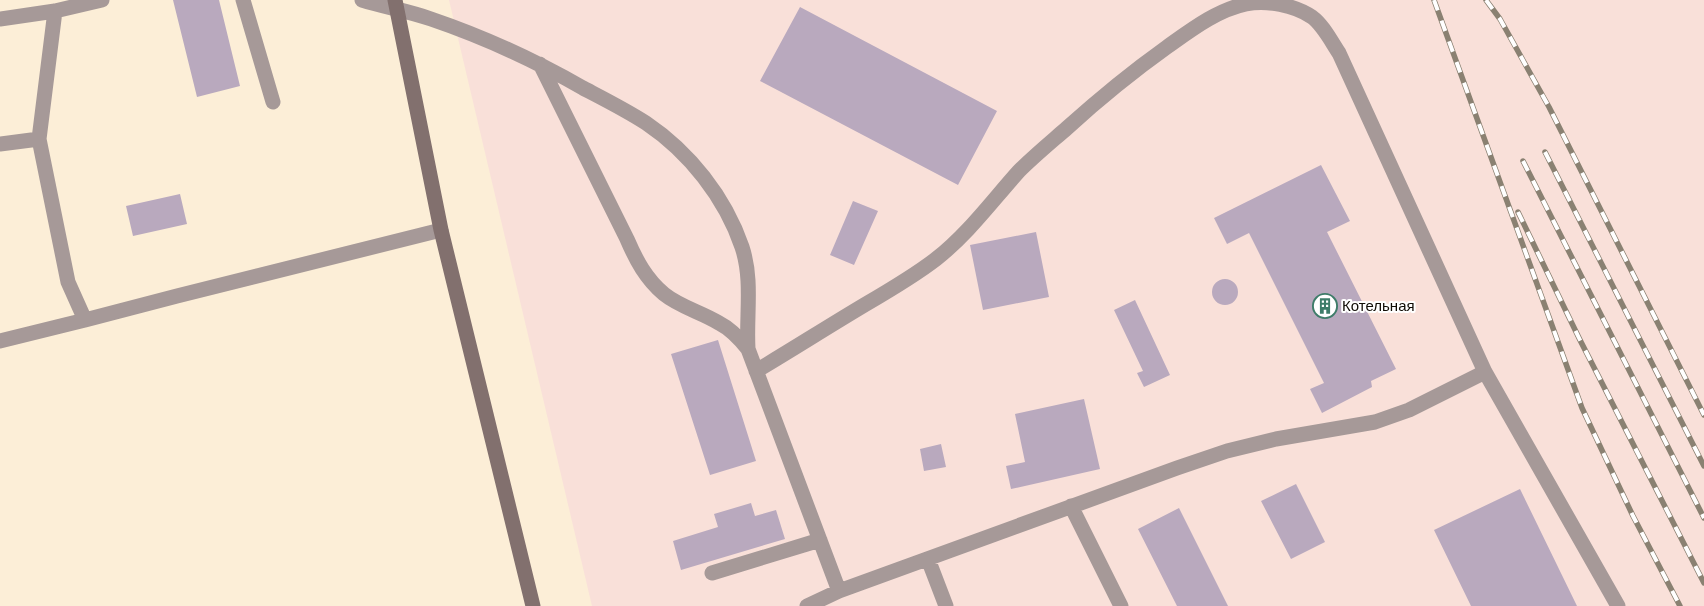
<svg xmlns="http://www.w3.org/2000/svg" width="1704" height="606" font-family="Helvetica,sans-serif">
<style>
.industrial{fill:#f9e0d9}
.building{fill:#b9a9be}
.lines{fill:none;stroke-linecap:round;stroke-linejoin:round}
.lane{stroke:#a69998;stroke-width:15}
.secondary{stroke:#82706e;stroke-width:15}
.rail-casing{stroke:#8a8172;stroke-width:5.5}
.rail{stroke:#fff;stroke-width:4;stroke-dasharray:11;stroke-linecap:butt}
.labels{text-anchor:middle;stroke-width:4;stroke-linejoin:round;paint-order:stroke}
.poi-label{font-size:15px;fill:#100c05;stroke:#fff;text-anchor:start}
</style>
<rect width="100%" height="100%" fill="#fceed7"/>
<path class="industrial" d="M449 0H1704V606H592Z"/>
<path class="building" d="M173 0H219L240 86 197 97Z
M800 7 997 111 958 185 760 81Z
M1321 165 1350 221 1327 232 1396 369 1371 381 1372 387 1322 413 1310 389 1324 383 1249 233 1227 244 1214 218Z
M180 194 187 224 133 236 126 206Z
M853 201 878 211 854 265 830 255Z
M1036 232 1049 297 983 310 970 245Z
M1212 292a13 13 0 1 1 26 0a13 13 0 1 1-26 0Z
M1135 300 1170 375 1144 387 1137 373 1143 371 1114 310Z
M718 340 756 461 710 475 671 354Z
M1084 399 1100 469 1011 489 1006 466 1025 462 1015 414Z
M941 444 946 467 924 471 920 449Z
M1296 484 1325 542 1291 559 1261 501Z
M1520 489 1577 606H1471L1434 530Z
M751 503 755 516 776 510 785 539 681 570 673 541 718 527 714 514Z
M1179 508 1228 606H1177L1138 529Z"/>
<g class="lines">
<path class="lane" d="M243 0 273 102
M362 0C385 7 408 11 431 19 484 37 534 60 583 88 604 99 626 110 646 123 689 152 725 197 742 247 753 280 746 315 748 349L839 591
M55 11 39 139 68 282 85 320 177 296 441 230
M0 19 55 11 102 0
M540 64 627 239C636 260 646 279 664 294 680 307 701 312 719 323 731 329 740 339 748 349
M0 144 39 139
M0 341 85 320
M756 371C793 349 829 326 866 304 890 290 914 276 936 259 968 234 992 201 1019 171 1034 156 1051 142 1067 128 1099 99 1132 72 1167 47 1191 30 1217 10 1246 4 1267 0 1294 5 1312 17 1323 25 1331 41 1339 53L1485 372 1618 606
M1071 506 1121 606
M928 559 946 606
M712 573 820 540
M807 606 839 591 1177 468 1227 451 1276 439 1375 422 1409 410 1485 372"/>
<path class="secondary" d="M395 0 441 230 533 606"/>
<defs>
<path id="rail" d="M1434 0 1582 408 1633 516 1680 606
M1486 0 1500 19 1549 107 1704 415
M1545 152 1704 466
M1523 161 1704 518
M1518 212 1580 340 1704 583"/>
</defs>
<use href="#rail" class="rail-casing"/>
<use href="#rail" class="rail"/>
</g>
<defs>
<symbol id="building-ring" viewBox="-11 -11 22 22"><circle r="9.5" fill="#fff" stroke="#3e7c69" stroke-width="1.5"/><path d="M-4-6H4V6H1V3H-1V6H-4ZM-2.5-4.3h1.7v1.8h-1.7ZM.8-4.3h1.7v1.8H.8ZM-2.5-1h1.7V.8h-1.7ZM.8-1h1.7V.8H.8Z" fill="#3e7c69"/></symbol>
</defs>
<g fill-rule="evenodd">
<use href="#building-ring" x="1311" y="292" width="28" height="28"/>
</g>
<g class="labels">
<g class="poi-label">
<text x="1342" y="311">Котельная</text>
</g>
</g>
</svg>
